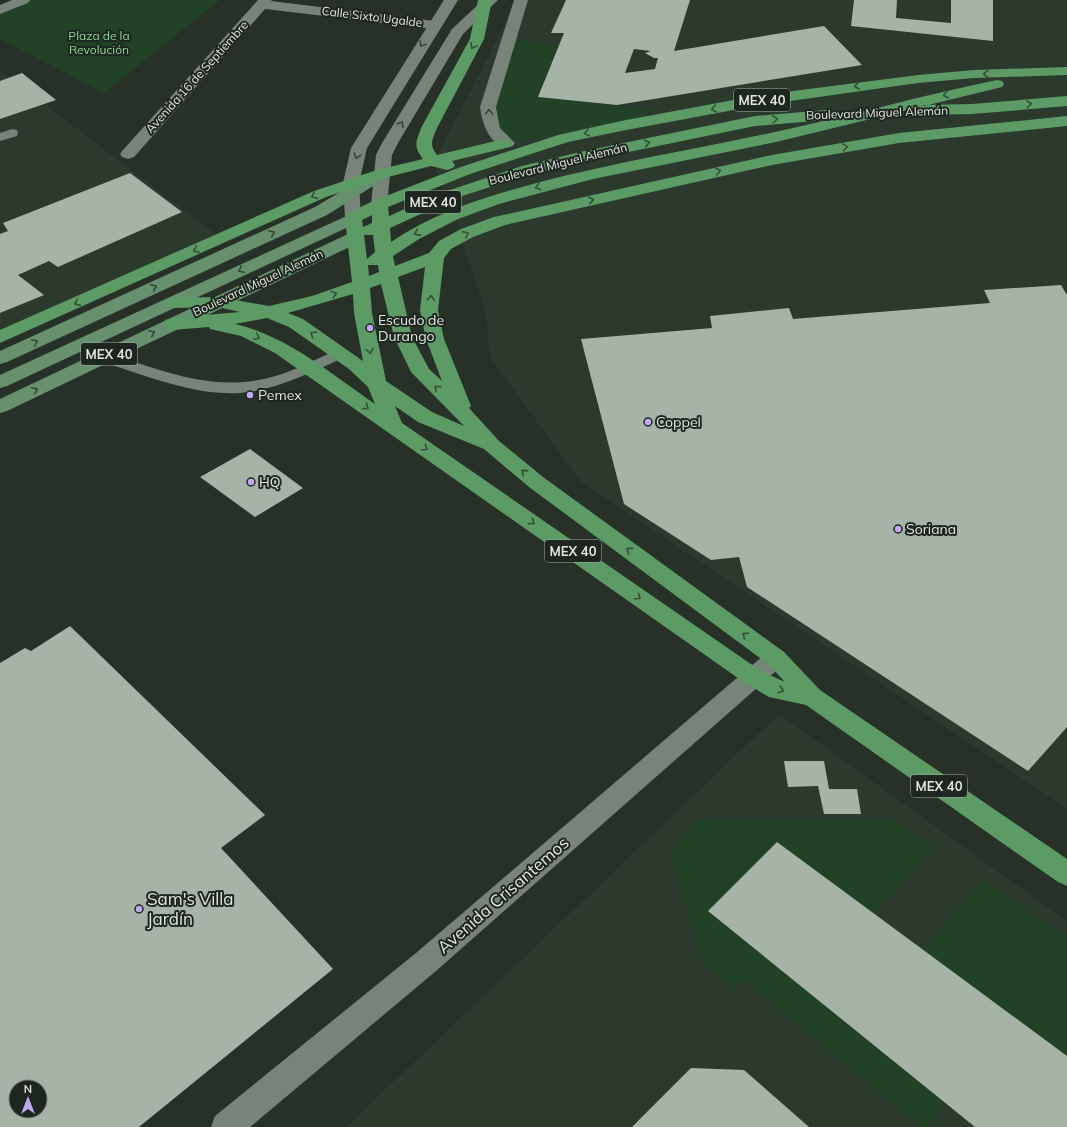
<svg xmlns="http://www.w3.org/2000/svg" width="1067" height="1127" font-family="Mulish,sans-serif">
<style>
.built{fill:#2b3a2c}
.green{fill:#214227}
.building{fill:#a6b3a7;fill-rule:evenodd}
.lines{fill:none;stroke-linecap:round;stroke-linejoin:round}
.lane{fill:#788379;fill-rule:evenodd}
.street{fill:#788379;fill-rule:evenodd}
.secondary{fill:#788379;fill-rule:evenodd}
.primary{fill:#67916e;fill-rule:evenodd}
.highway{fill:#5c9b66;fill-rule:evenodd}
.oneway{stroke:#39433a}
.oneway2{stroke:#345038}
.oneway3{stroke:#344737}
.poi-dot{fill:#c0a8f4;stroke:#1e271f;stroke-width:1.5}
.labels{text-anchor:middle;stroke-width:4;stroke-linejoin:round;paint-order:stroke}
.far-street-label{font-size:12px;fill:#e0e6e0;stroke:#1e271f}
.far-park-label{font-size:12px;fill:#8dd798;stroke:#1e271f}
.shield{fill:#1e271f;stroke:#a6ada6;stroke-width:1}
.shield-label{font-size:13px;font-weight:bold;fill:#e0e6e0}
.poi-label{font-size:14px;fill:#e0e6e0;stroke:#1e271f;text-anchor:start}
.near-street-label{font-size:17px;fill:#e0e6e0;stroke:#1e271f}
.near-poi-label{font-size:17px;fill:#e0e6e0;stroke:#1e271f;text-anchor:start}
</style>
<rect width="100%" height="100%" fill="#273128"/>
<path class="built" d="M517 0H1067V809L580 481 490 357 485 309 434 162Z
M0 70 221 238 0 332Z
M779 714 1067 921V1127H346Z"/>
<path class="green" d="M30 0H220L104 93 0 39V13Z
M513 39 557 47 538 97 655 110 630 122 563 136 510 141 494 126 496 88Z
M698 820H894L934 848 874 914 709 911 945 1103 927 1127H921L744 979 735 989 705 965 670 854Z
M982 879 1067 938V1056L924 951Z"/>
<path class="building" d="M566 0H690L674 51 824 26 862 65 617 105 538 97 564 33H551ZM634 49 651 51 645 53 654 58H658L655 69 625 73Z
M854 0H897L896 18 951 23V0H993V41L851 26Z
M22 73 56 100 0 119V81Z
M130 173 182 212 58 267 49 261 18 275 44 295 0 313V234L8 231 3 223Z
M1061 285 1067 295V727L1028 771 747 587 739 557 711 560 624 504 581 339 712 328 710 316 789 308 793 319 990 303 984 290Z
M250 449 303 488 255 517 200 477Z
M70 626 265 815 221 848 333 969 139 1127H0V663L25 648 31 651ZM16 1087H40V1111H16Z
M784 761H824L829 789H857L861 814H824L818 786 788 787Z
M777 842 1067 1056V1127H975L708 911Z
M691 1068 744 1070 809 1127H632Z"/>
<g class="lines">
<path class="lane" d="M12 129 17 130 18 133 17 136 0 141V133Z
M79 341C94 345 107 353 122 358 176 375 221 393 279 375 298 369 316 359 335 351L340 349 345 351 348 354 345 357C312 372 276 390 240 393 205 395 174 385 142 375 118 367 96 360 74 349L71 346 74 343Z"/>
<path class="street" d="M12 0H30L28 3 0 14V5Z
M258 0H272L271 1 434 21 439 22 441 25 439 28 434 29 265 9 134 157 128 159 122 157 120 154 122 151Z
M776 649 784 652 788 658 784 664 436 971 250 1127H211L215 1116 416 953 745 671 768 652Z"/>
<path class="secondary" d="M444 0H458L367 148 359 183 361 218 359 222 353 223 347 222 345 218 343 183 351 148Z
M483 0H498L463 34 398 143 392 155 387 205 385 209 379 210 373 209 371 205 376 155 382 143 452 29Z
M514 0H528L496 107 500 128 515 143 513 146C491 152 482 123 480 107Z"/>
<path class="primary" d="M383 168 389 170 391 173 389 176 327 215 7 362 0 364V351L315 207 377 170Z
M353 213 359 214 361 218 359 222 7 386 0 388V375Z
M354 233 360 234 363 238 360 242 7 411 0 413V399L348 234Z"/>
<path class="highway" d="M478 0H492L484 39 437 128C432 140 429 145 437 155L504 139 510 141 512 144 510 147 452 161 455 165 453 168 447 170 431 166 388 177 326 197 0 343V330L314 191 377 170 423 159C413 146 416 142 421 128L470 39Z
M1067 67V75L974 78 918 83 755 106 621 131 568 142 470 174 388 207 389 216 444 192 522 166 580 152 755 116 826 110 831 112 834 115 831 118 826 120 755 126 580 162 527 175 456 198 390 228 391 242C437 211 488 196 540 182 618 162 697 149 775 132 850 116 923 95 997 80L1002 81 1004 84 1002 87 776 142 593 179 499 204 458 219 419 239 393 256 395 266 429 253 439 241 461 229 494 217 772 155 899 133 1067 116V126L899 143 772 165 505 225 473 237 451 249 444 258 438 310 444 339 471 406 469 408 499 441 543 477 784 652 820 690 1067 859V886L1058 882 806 705 769 697 745 683 275 353 241 336 210 329 209 327 172 330 165 328 163 324 165 320 172 318 240 312 218 307 171 308 165 307 162 303 165 299 171 298 218 297 269 306 312 296 352 282 345 218 347 214 373 201 458 168 558 135 621 121 755 96 918 75 974 70ZM372 215V223L363 227 362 220ZM364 235H373L375 252 367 259ZM368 265H378L379 272 369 276ZM425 267 420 310 426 339 442 381 429 369 412 337 398 277ZM381 284 394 337 411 372 464 426 432 412 386 381 372 313 370 288ZM353 294 354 313 363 361 303 319 288 313ZM267 318 289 327 349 369 368 387 375 404C331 374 287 336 235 324ZM395 406 418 422 484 449 529 487 768 664 785 682 761 671 402 423Z
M1067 96V106L972 114 925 115 920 113 917 110 920 107 925 105 972 104Z"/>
</g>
<defs><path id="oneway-chevron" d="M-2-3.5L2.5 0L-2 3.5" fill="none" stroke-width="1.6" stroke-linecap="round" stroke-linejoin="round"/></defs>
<g class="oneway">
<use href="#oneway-chevron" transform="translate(422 44) rotate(122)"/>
<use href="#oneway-chevron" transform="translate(489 112) rotate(-90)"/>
<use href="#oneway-chevron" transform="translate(401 124) rotate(-59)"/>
<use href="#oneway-chevron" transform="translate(357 156) rotate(106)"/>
</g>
<g class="oneway2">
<use href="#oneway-chevron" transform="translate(473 46) rotate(118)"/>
<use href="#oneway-chevron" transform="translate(986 74) rotate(178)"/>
<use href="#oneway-chevron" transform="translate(857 86) rotate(173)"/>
<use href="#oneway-chevron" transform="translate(946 95) rotate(166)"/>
<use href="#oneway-chevron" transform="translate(1029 104) rotate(-5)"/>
<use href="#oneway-chevron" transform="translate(714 109) rotate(170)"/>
<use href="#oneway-chevron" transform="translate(775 119) rotate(-7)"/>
<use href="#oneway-chevron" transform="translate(587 133) rotate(168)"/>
<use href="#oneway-chevron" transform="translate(647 143) rotate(-12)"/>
<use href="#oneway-chevron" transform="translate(845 147) rotate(-9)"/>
<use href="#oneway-chevron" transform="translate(718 171) rotate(-12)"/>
<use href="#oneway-chevron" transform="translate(538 187) rotate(164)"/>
<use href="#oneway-chevron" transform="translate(314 196) rotate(155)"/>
<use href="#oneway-chevron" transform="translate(591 200) rotate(-13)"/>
<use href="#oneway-chevron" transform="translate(417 233) rotate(152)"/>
<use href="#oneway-chevron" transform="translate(466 234) rotate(-25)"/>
<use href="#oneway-chevron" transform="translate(196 250) rotate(156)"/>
<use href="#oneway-chevron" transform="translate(334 294) rotate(-16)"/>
<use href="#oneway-chevron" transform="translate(431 298) rotate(-85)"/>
<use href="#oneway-chevron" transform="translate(77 303) rotate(156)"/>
<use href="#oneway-chevron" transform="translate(313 334) rotate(-145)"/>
<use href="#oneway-chevron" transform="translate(257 337) rotate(26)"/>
<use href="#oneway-chevron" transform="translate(370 351) rotate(79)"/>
<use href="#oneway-chevron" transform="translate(437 388) rotate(-136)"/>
<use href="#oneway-chevron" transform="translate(366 407) rotate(34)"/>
<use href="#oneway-chevron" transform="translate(425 448) rotate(35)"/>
<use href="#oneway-chevron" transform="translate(524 472) rotate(-140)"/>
<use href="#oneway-chevron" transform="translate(532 522) rotate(35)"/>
<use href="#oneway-chevron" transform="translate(629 550) rotate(-144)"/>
<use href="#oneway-chevron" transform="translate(638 597) rotate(35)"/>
<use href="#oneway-chevron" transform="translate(745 635) rotate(-144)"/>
<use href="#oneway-chevron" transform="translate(781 690) rotate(16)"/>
</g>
<g class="oneway3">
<use href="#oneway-chevron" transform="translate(272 233) rotate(-25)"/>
<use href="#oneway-chevron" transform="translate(241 270) rotate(155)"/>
<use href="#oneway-chevron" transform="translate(154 287) rotate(-25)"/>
<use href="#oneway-chevron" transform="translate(152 333) rotate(-26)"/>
<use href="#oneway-chevron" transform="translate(35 342) rotate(-25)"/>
<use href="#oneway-chevron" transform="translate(35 390) rotate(-26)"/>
</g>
<g class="poi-dot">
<circle cx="370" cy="328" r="4"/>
<circle cx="250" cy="395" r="4"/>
<circle cx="648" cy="422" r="4"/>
<circle cx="251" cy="482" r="4"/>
<circle cx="898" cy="529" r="4"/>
<circle cx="139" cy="909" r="4"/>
</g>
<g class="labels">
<g class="far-street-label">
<text transform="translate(372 17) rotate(7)" y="4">Calle Sixto Ugalde</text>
<text transform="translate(197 77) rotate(-48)" y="4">Avenida 16 de Septiembre</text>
<text transform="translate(877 113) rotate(-2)" y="4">Boulevard Miguel Alemán</text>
<text transform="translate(558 164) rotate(-14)" y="4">Boulevard Miguel Alemán</text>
<text transform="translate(258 283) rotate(-25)" y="4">Boulevard Miguel Alemán</text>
</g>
<g class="far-park-label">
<text x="99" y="40">Plaza de la<tspan x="99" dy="14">Revolución</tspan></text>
</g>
<g class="shield">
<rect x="734" y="89" width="56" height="22" rx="3"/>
<rect x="405" y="191" width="56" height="22" rx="3"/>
<rect x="81" y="343" width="56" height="22" rx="3"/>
<rect x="545" y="540" width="56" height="22" rx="3"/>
<rect x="911" y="775" width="56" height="22" rx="3"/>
</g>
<g class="shield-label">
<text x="762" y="105">MEX 40</text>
<text x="433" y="207">MEX 40</text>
<text x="109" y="359">MEX 40</text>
<text x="573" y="556">MEX 40</text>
<text x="939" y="791">MEX 40</text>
</g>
<g class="poi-label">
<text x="378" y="325">Escudo de<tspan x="378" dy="16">Durango</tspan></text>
<text x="258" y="400">Pemex</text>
<text x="656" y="427">Coppel</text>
<text x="259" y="487">HQ</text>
<text x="906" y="534">Soriana</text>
</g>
<g class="near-street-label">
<text transform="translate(503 895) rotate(-41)" y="6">Avenida Crisantemos</text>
</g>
<g class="near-poi-label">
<text x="147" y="905">Sam's Villa<tspan x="147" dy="20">Jardín</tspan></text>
</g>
</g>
<g transform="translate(28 1099)"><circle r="19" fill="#1e271f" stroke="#6c736c"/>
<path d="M0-3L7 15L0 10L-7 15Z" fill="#c0a8f4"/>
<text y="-6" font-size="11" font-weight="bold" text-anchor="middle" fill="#e0e6e0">N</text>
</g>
</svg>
